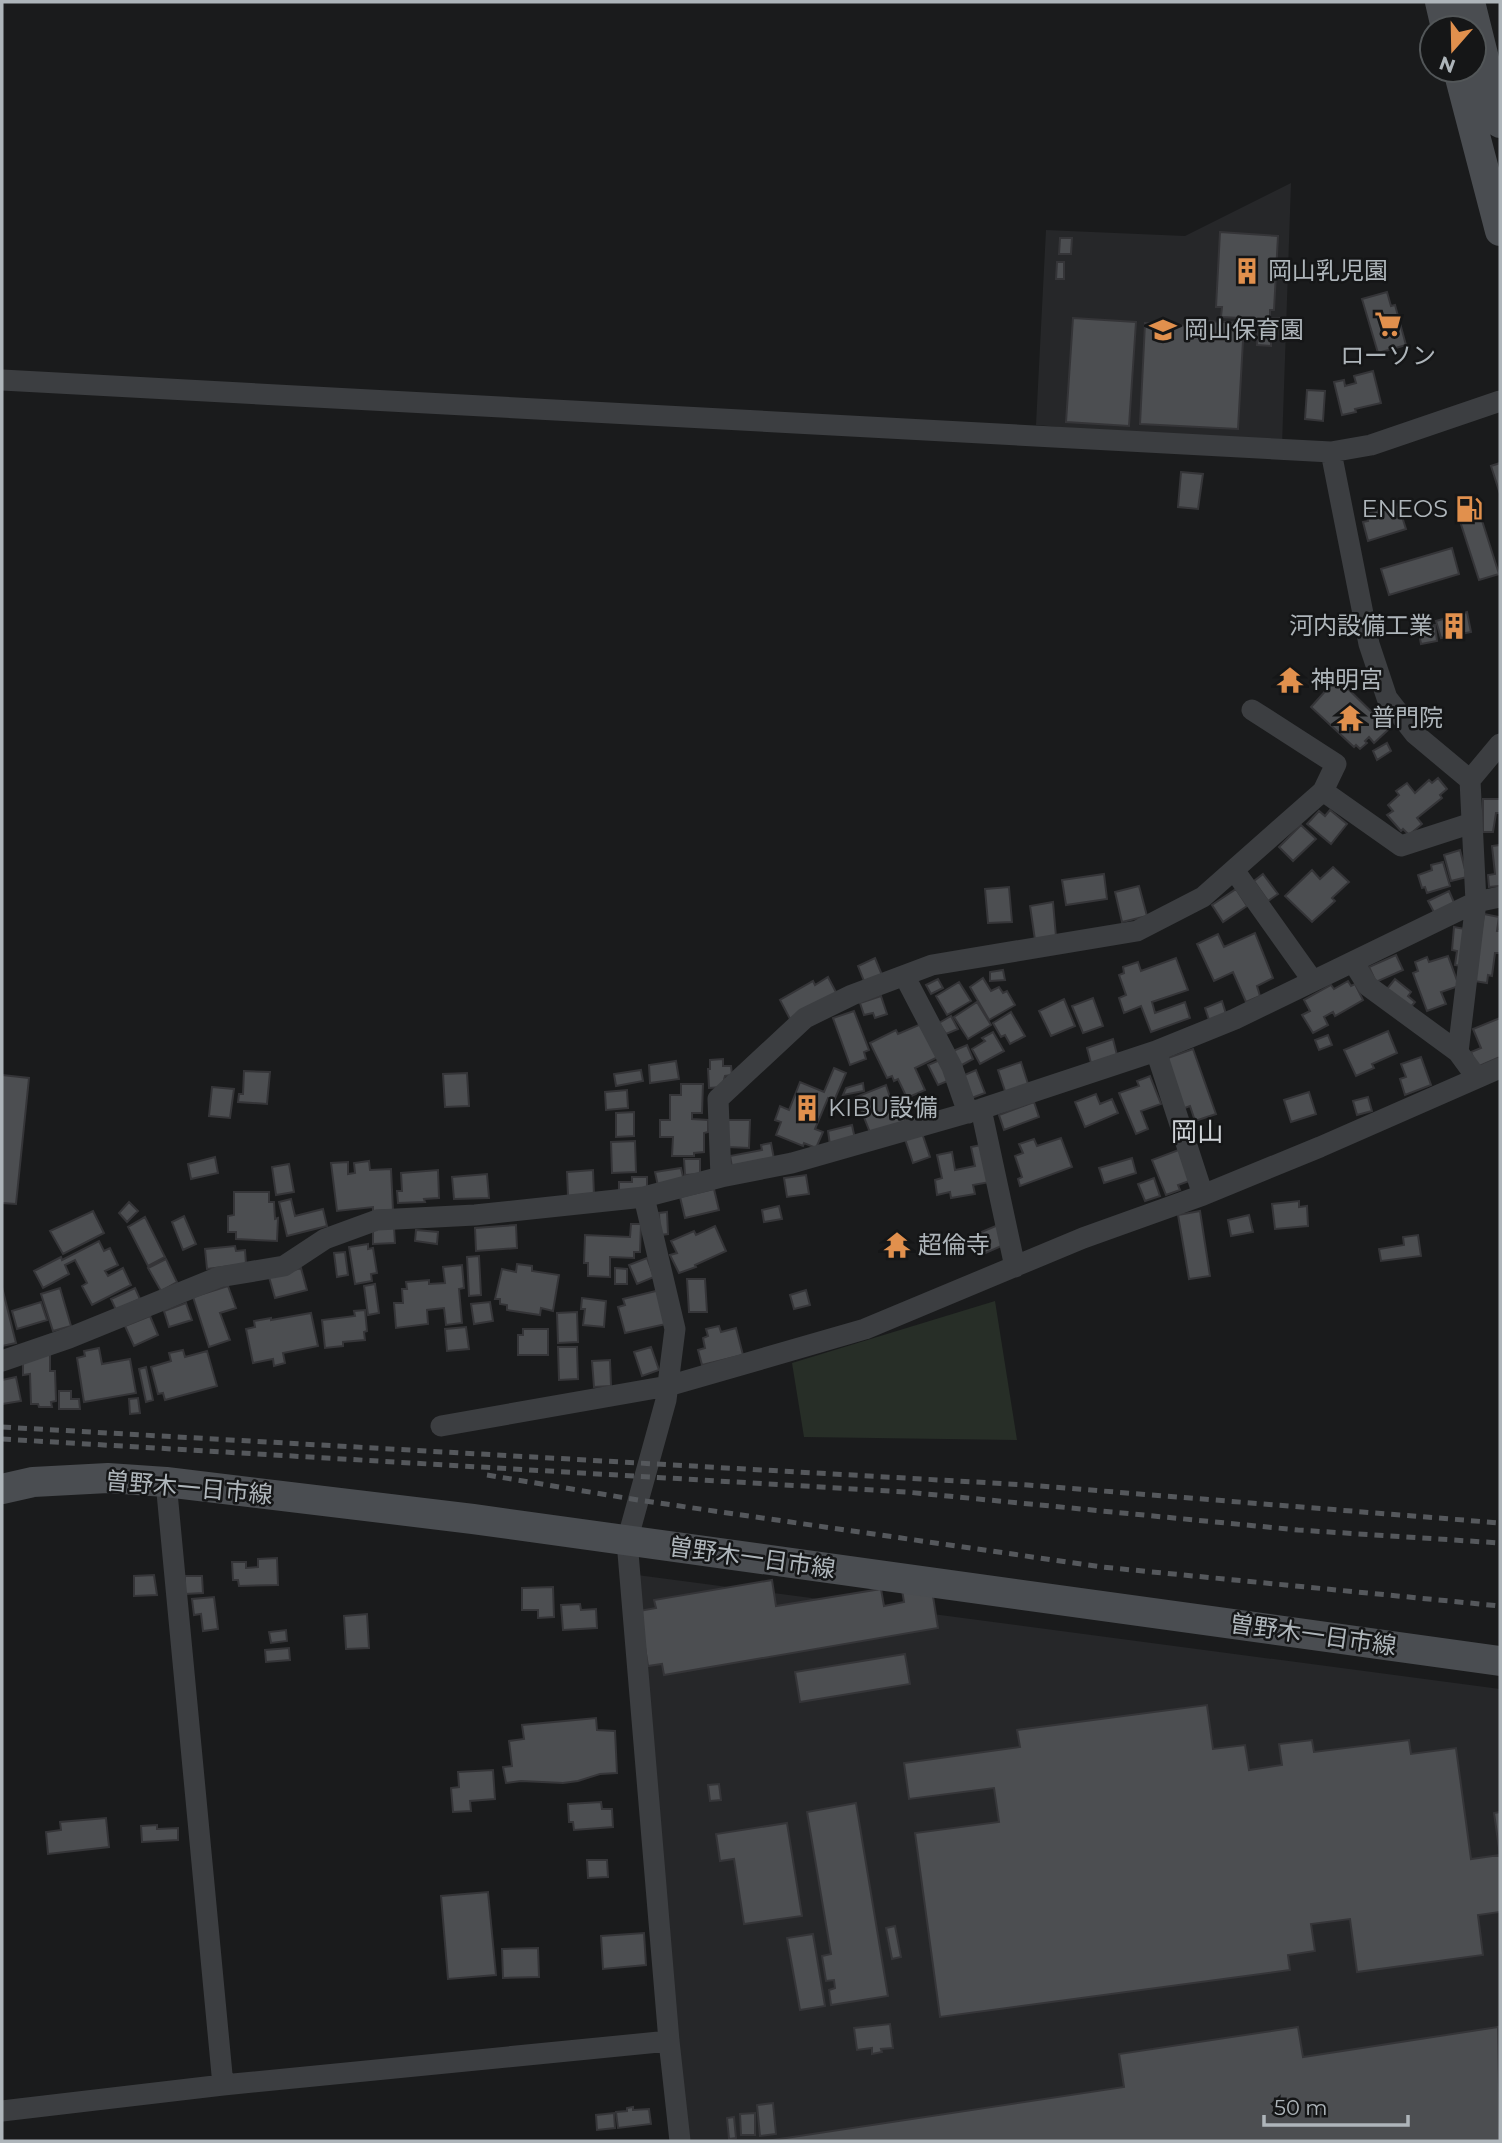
<svg xmlns="http://www.w3.org/2000/svg" width="1502" height="2143" font-family="Montserrat,'Noto Sans JP',sans-serif">
<style>
.built{fill:#262729}
.green{fill:#272e27}
.building{fill:#4c4e51;stroke:#353538;stroke-width:2}
.lines{fill:none;stroke-linecap:round;stroke-linejoin:round}
.street{stroke:#3c3e41;stroke-width:21}
.secondary{stroke:#4a4d51;stroke-width:30}
.rail{stroke:#55585c;stroke-width:5;stroke-dasharray:9 7;stroke-linecap:butt}
.labels{text-anchor:middle;stroke-width:5;stroke-linejoin:round;paint-order:stroke}
.poi-label{font-size:24px;fill:#aeb5ba;stroke:#151617;text-anchor:start}
.street-label{font-size:24px;fill:#aeb5ba;stroke:#151617}
.neighbourhood-label{font-size:26px;fill:#cfd3d7;stroke:#151617}
</style>
<rect width="100%" height="100%" fill="#1a1b1c"/>
<path class="built" d="M1291 183 1282 446 1036 425 1046 230 1185 236Z
M622 1573 1500 1689V2141H688Z"/>
<path class="green" d="M995 1301 1017 1440 804 1437 792 1363Z"/>
<path class="building" d="M1220 232 1278 236 1274 310H1270V318H1279V328L1271 327V346L1257 345 1259 319 1221 317 1222 307H1216Z
M1060 238H1072L1071 254H1059Z
M1057 262H1064V279H1056Z
M1387 292 1391 306 1395 305 1406 345 1378 353 1362 299Z
M1073 318 1136 322 1129 426 1066 422Z
M1207 321 1244 323 1238 429 1140 424 1145 323 1207 327Z
M1373 371 1381 403 1355 409 1356 412 1342 415 1334 382 1344 380 1345 386 1356 383 1354 376Z
M1307 390 1325 391 1323 421 1305 419Z
M1500 463V494L1491 466Z
M1181 472 1203 474 1198 509 1178 507Z
M1398 504 1406 529 1368 541 1363 522 1368 521 1367 514Z
M1479 511 1499 574 1479 580 1459 518Z
M1452 548 1459 574 1389 595 1381 569Z
M1467 612 1471 632 1441 638 1436 621Z
M1435 625 1437 641 1421 644 1418 628Z
M1337 678 1389 729 1374 743 1369 737 1365 741 1367 743 1360 749 1356 745 1354 747 1311 707Z
M1387 743 1391 751 1377 760 1373 751Z
M1438 778 1447 789 1440 795 1442 798 1417 818 1422 824 1409 835 1403 829 1401 831 1387 815 1393 811 1388 805 1399 795 1396 791 1407 783 1415 793 1429 780 1432 783Z
M1483 799H1500V813H1496L1493 832H1483Z
M1330 810 1347 824 1331 844 1307 824 1319 811 1325 816Z
M1301 825 1316 839 1293 861 1279 847Z
M1500 845V890H1498V886L1489 887 1488 875 1495 874 1492 846Z
M1460 850 1467 877 1451 881 1444 855Z
M1443 862 1450 886 1427 893 1425 887 1422 888 1418 875 1432 870 1431 865Z
M1333 867 1349 882 1332 898 1335 901 1312 922 1285 896 1312 870 1320 879Z
M1104 874 1107 899 1066 905 1062 880Z
M1263 874 1278 894 1268 901 1254 881Z
M1139 886 1147 916 1122 922 1115 892Z
M1009 887 1012 922 988 923 985 889Z
M1236 889 1247 906 1223 922 1212 905Z
M1449 891 1456 907 1436 916 1428 901Z
M1053 902 1056 937 1035 940 1030 906Z
M1484 914 1499 917 1497 931H1500V953H1495L1492 976 1488 975 1487 983 1474 981Z
M1454 927 1465 929 1461 966 1455 965 1457 951 1452 950Z
M1255 933 1273 978 1257 986 1260 996 1246 1002 1233 972 1214 981 1197 944 1218 934 1224 947Z
M1396 955 1403 970 1376 982 1369 967Z
M1448 956 1459 986 1441 992 1446 1004 1427 1011 1413 973 1418 971 1415 962 1427 957 1429 962Z
M875 958 882 975 864 981 858 966Z
M1176 958 1188 990 1152 1002 1155 1013 1185 1002 1190 1018 1151 1032 1141 1006 1124 1013 1119 998 1126 995 1119 975 1124 973 1123 967 1138 962 1141 971Z
M1003 970 1005 980 990 981V972Z
M828 977 837 994 790 1019 780 1000 813 981 815 985Z
M983 978 991 991 999 987 1003 993 1007 991 1015 1005 989 1020 970 987Z
M938 979 943 988 931 994 926 985Z
M1395 979 1411 992 1408 996 1415 1002 1409 1009 1386 990Z
M1348 981 1351 986 1355 984 1363 1000 1335 1016 1333 1012 1324 1017 1328 1025 1313 1033 1302 1015 1310 1011 1304 1000 1331 985 1334 989Z
M959 982 971 1001 947 1015 936 996Z
M881 996 887 1014 875 1018 873 1013 864 1015 860 1003Z
M1093 998 1103 1026 1083 1033 1072 1006Z
M1064 999 1075 1026 1051 1036 1039 1011Z
M1222 1001 1226 1014 1209 1020 1205 1008Z
M977 1002 991 1025 968 1039 954 1017Z
M854 1011 869 1050 864 1052 866 1059 850 1065 833 1018Z
M1011 1012 1025 1036 1010 1044 1005 1035 1001 1037 993 1023Z
M951 1016 958 1029 946 1034 939 1023Z
M1500 1018V1057L1477 1067 1471 1052 1481 1048 1473 1029Z
M921 1024 938 1057 915 1068 925 1090 907 1098 898 1079 894 1081 892 1076 887 1078 870 1043 896 1030 898 1034Z
M1388 1031 1397 1053 1372 1064 1374 1068 1356 1076 1344 1050Z
M993 1032 1004 1051 980 1064 972 1049 985 1041 982 1038Z
M1328 1035 1332 1045 1319 1050 1315 1040Z
M1113 1039 1117 1055 1091 1063 1087 1048Z
M967 1045 973 1059 960 1066 953 1051Z
M1193 1049 1216 1114 1195 1121 1190 1106 1182 1109 1165 1059Z
M1421 1057 1431 1085 1405 1095 1400 1079 1406 1077 1401 1064Z
M723 1059V1066H731L732 1075 725 1076 722 1087 709 1088 708 1069H710V1060Z
M942 1059 950 1080 938 1085 928 1065Z
M676 1061 679 1079 650 1083 649 1065Z
M1021 1062 1029 1087 1006 1094 998 1070Z
M834 1068 846 1073 834 1101 828 1098 815 1129 823 1132 816 1148 804 1143 803 1146 776 1135 781 1122 775 1120 780 1106 789 1110 800 1082 824 1092Z
M641 1070 643 1081 616 1086 614 1074Z
M976 1070 985 1093 969 1099 960 1077Z
M244 1071 270 1072 267 1104 238 1102 239 1094H243Z
M467 1073 469 1106 445 1107 443 1074Z
M2 1075 29 1078 16 1204 2 1203Z
M1150 1076 1161 1104 1141 1111 1148 1129 1136 1134 1119 1093 1139 1086 1137 1081Z
M863 1083 864 1091 843 1095 846 1088Z
M681 1084H703L702 1113H692V1119L708 1120V1132L704 1133V1152L694 1153V1156H672L673 1137H660V1120H670V1095H681Z
M886 1085 894 1109 900 1107 906 1122 871 1135 856 1097Z
M212 1087 234 1089 230 1118 209 1116Z
M627 1090 628 1108 606 1110 605 1092Z
M1309 1092 1316 1114 1291 1122 1284 1100Z
M1096 1094 1100 1104 1112 1099 1118 1113 1085 1127 1075 1102Z
M1368 1097 1372 1111 1357 1115 1353 1101Z
M1034 1102 1039 1117 1004 1130 999 1115Z
M634 1112V1136L616 1137V1113Z
M728 1120H750L749 1148 728 1147Z
M852 1125 855 1139 830 1145 828 1131Z
M922 1133 930 1157 913 1163 905 1139Z
M1061 1138 1072 1167 1020 1186 1018 1179 1022 1177 1015 1156 1023 1153 1019 1144 1034 1139 1037 1146Z
M635 1141 636 1172 612 1173 611 1142Z
M771 1143 774 1159 732 1167 730 1156 762 1150 761 1145Z
M986 1144 990 1182 973 1185 975 1194 951 1198 950 1192 937 1195 935 1180 942 1178 937 1155 952 1152 955 1170 975 1166 971 1147Z
M1181 1149 1192 1180 1178 1185 1180 1190 1166 1195 1152 1160Z
M215 1157 218 1173 191 1179 188 1164Z
M1132 1158 1136 1173 1104 1183 1099 1168Z
M684 1159H700V1174L685 1175Z
M369 1161 370 1170 391 1169 393 1210 373 1211V1207L337 1211 331 1163 348 1162V1174L355 1173 354 1163Z
M289 1164 294 1192 276 1195 272 1167Z
M681 1168 684 1181 658 1186 655 1172Z
M438 1170 439 1198 424 1199 425 1202 398 1203 397 1191H402L401 1173Z
M593 1170 594 1195 568 1196 567 1172Z
M487 1174 489 1198 454 1199 452 1177Z
M806 1175 809 1194 787 1197 784 1178Z
M632 1177H647V1190L619 1193V1182H632Z
M1154 1178 1160 1196 1145 1201 1138 1184Z
M714 1189 719 1210 685 1218 680 1197Z
M234 1192H269V1202H274L275 1219 278 1218 277 1241 236 1239V1232H228V1216L234 1215Z
M291 1199 295 1216 323 1209 327 1226 287 1236 279 1202Z
M1299 1201V1207L1307 1206 1308 1226 1275 1229 1272 1204Z
M129 1202 138 1211 127 1222 119 1213Z
M779 1206 782 1219 764 1222 762 1210Z
M93 1211 104 1233 63 1254 50 1231Z
M1200 1211 1210 1276 1189 1279 1178 1215Z
M667 1212 668 1234 660 1235 659 1213Z
M1249 1215 1253 1232 1231 1236 1228 1220Z
M184 1216 196 1244 183 1250 172 1222Z
M145 1217 165 1257 148 1266 128 1227Z
M631 1224H641L640 1252H634V1258L610 1257V1277L588 1276V1263H584L585 1235 630 1237Z
M516 1225 517 1248 476 1251 475 1228Z
M998 1225 1006 1244 981 1255 972 1236Z
M715 1226 726 1251 695 1265 696 1267 679 1273 670 1255 677 1253 671 1241 694 1231 696 1235Z
M394 1227 395 1243 373 1244V1228Z
M416 1230 438 1232 437 1244 415 1241Z
M1418 1235 1421 1256 1381 1261 1379 1249 1404 1245 1403 1237Z
M99 1241 104 1251 110 1248 118 1265 105 1271 108 1276 123 1268 131 1285 92 1305 82 1286 87 1283 75 1260 65 1265 69 1274 43 1288 34 1271 61 1257 62 1260Z
M368 1244V1249L373 1248 377 1273 371 1274 372 1281 355 1284 349 1247Z
M235 1246 236 1251 245 1250 246 1264 207 1269 205 1249Z
M345 1252 348 1275 337 1277 334 1253Z
M479 1256 481 1295 469 1296 467 1257Z
M647 1258 654 1277 637 1284 629 1265Z
M166 1259 177 1282 161 1291 148 1268Z
M517 1264 532 1266V1271L559 1275 553 1311 541 1308 540 1315 507 1310V1305L500 1304V1299H495L502 1269 516 1272Z
M462 1265 464 1288 459 1289 462 1323 446 1325 444 1308 427 1310 428 1324 396 1328 394 1303H403L402 1289H407L406 1282 429 1280V1284L445 1283 443 1267Z
M301 1268 307 1290 275 1298 269 1277Z
M615 1268 627 1269V1284H615Z
M687 1279H705L707 1312H689Z
M375 1284 379 1313 368 1315 364 1286Z
M228 1286 236 1308 220 1313 230 1340 209 1347 193 1297Z
M2 1287 16 1343 2 1346Z
M60 1288 71 1326 53 1331 41 1294Z
M135 1288 140 1299 116 1310 111 1299Z
M660 1290 666 1324 625 1333 618 1307 625 1305 623 1299Z
M806 1290 810 1305 794 1309 790 1295Z
M582 1298 606 1301 604 1327 583 1325 585 1309H581Z
M41 1302 47 1320 17 1329 12 1311Z
M490 1302 493 1321 474 1324 471 1304Z
M186 1303 192 1320 169 1327 164 1311Z
M365 1310 367 1331 364 1332 365 1340 343 1342V1346L325 1348 322 1320 355 1316 354 1311Z
M577 1312 578 1342 558 1343 557 1313Z
M311 1313 318 1346 283 1353 285 1363 274 1366 273 1359 253 1363 246 1329 255 1327 254 1321 271 1318V1320Z
M150 1316 158 1335 134 1346 125 1326Z
M719 1326 721 1332 736 1328 743 1355 702 1365 698 1350 705 1348 703 1338 708 1336 706 1329Z
M466 1327 469 1349 447 1351 445 1329Z
M523 1329H548V1355H518V1335H523Z
M558 1347H577L578 1379 559 1380Z
M651 1347 659 1370 642 1376 634 1352Z
M99 1348 102 1364 130 1359 136 1393 84 1402 77 1358 85 1356 84 1351Z
M183 1350 185 1357 207 1351 217 1386 165 1400 163 1393 158 1394 151 1367 171 1361 169 1353Z
M50 1354V1371H55L56 1401 51 1402 52 1407H39L38 1404H31L30 1374 23 1375V1359Z
M610 1360 611 1386 594 1387 592 1361Z
M146 1367 153 1400 146 1402 139 1369Z
M16 1377 21 1401 2 1404V1380Z
M59 1391H71V1399H79L80 1409H59Z
M138 1398 140 1413 130 1414 129 1399Z
M277 1558 278 1585 239 1586 238 1580H233L232 1562H246V1568L258 1567V1559Z
M154 1575 157 1595 134 1596V1576Z
M185 1576H202L203 1593 185 1594Z
M772 1580 776 1606 881 1589 884 1606 904 1602 902 1590 933 1596 938 1628 664 1675 662 1664 648 1666 639 1611 656 1608 654 1600Z
M553 1587 554 1617 538 1618V1610H522V1588Z
M214 1597 218 1629 203 1631 201 1614 194 1615 192 1599Z
M580 1604 581 1610 596 1609 597 1628 563 1630 561 1605Z
M367 1614 369 1648 346 1649 344 1616Z
M286 1630 287 1641 271 1643 269 1632Z
M289 1648 290 1660 266 1662 265 1650Z
M905 1654 910 1684 800 1702 795 1672Z
M1207 1705 1213 1749 1245 1745 1249 1770 1282 1765 1279 1744 1312 1740 1314 1752 1409 1740 1411 1754 1456 1748 1471 1859 1500 1855 1494 1813 1500 1812V1912L1478 1915 1483 1955 1357 1972 1350 1919 1311 1924 1315 1951 1288 1955 1290 1970 940 2017 915 1833 999 1822 994 1788 909 1799 904 1763 1020 1747 1017 1730Z
M596 1718 597 1730 615 1731 617 1773 600 1774 578 1781 563 1783 521 1781 506 1783 503 1767 512 1766 509 1741 524 1739 522 1725Z
M493 1770 495 1799 470 1801 471 1811 453 1812 451 1788 459 1787 458 1772Z
M719 1784 721 1800 710 1801 708 1785Z
M601 1802 602 1809H612L613 1827 574 1830 573 1822H569L568 1804Z
M856 1803 888 1996 831 2005 829 1990 835 1988 834 1980 826 1981 822 1956 831 1954 807 1812Z
M106 1818 109 1847 48 1854 46 1832 61 1830 60 1822Z
M787 1823 802 1916 744 1924 734 1859 720 1861 716 1834Z
M157 1825V1829L178 1828V1840L142 1842 141 1826Z
M587 1860H607L608 1877 588 1878Z
M488 1892 496 1975 448 1979 441 1896Z
M895 1926 901 1957 892 1959 886 1928Z
M644 1933 646 1965 603 1969 601 1936Z
M813 1934 825 2006 800 2010 787 1938Z
M538 1948 539 1977 503 1978 502 1949Z
M890 2024 893 2048 881 2049 882 2052 872 2054V2048L857 2050 854 2028Z
M1298 2027 1303 2057 1498 2027 1500 2141H766L1124 2087 1119 2054Z
M773 2103 776 2134 760 2136 757 2105Z
M633 2107V2110L649 2109 651 2124 618 2128 616 2112 627 2111V2108Z
M614 2113 615 2128 597 2130 596 2115Z
M755 2113V2135H741L740 2114Z
M734 2117 736 2138 729 2139 727 2118Z"/>
<g class="lines">
<path class="street" d="M2 380 1331 452 1371 445 1500 401
M1331 452 1369 644 1387 698 1415 734 1470 780 1476 902 1458 1052 1477 1078
M1470 780 1500 744
M1323 791 1401 846 1472 823
M1234 870 1313 981
M1353 962 1368 986 1458 1052
M905 977 952 1067 968 1113
M1156 1051 1203 1195
M981 1109 1015 1267
M721 1177 718 1099 805 1018 852 995 932 965 1137 931 1203 897 1323 791 1336 764 1252 710
M644 1197 675 1329 666 1400 627 1541 669 2041 680 2141
M2 1361 69 1338 219 1277 284 1266 325 1239 377 1220 475 1215 644 1197 721 1177 792 1163 981 1109 1156 1051 1235 1019 1476 902 1500 897
M441 1426 668 1386 865 1329 1083 1238 1203 1195 1320 1147 1500 1068
M166 1482 223 2085
M2 2111 223 2085 669 2041"/>
<path class="secondary" d="M1440 2 1446 28
M1470 2 1500 123
M1458 70 1500 231
M2 1489 33 1482 108 1478 166 1482 473 1519 1500 1661"/>
<path class="rail" d="M2 1427 1028 1485 1500 1523
M2 1439 906 1492 1298 1530 1500 1543
M487 1475 638 1500 1102 1567 1500 1606"/>
</g>
<defs>
<symbol id="building-bare" viewBox="-9 -9 18 18"><path d="M-4-6H4V6H1V3H-1V6H-4ZM-2.5-4.3h1.7v1.8h-1.7ZM.8-4.3h1.7v1.8H.8ZM-2.5-1h1.7V.8h-1.7ZM.8-1h1.7V.8H.8Z" fill="#e1904d" stroke="#151617" stroke-width="2.5" paint-order="stroke"/></symbol>
<symbol id="supermarket-bare" viewBox="-9 -9 18 18"><path d="M-6-5.5h2.5l.6 2H6L4.5 2H-2.5L-4.4-4H-6ZM-1.5 3.2a1.3 1.3 0 1 0 .1 0ZM3 3.2a1.3 1.3 0 1 0 .1 0Z" fill="#e1904d" stroke="#151617" stroke-width="2.5" paint-order="stroke"/></symbol>
<symbol id="school-bare" viewBox="-9 -9 18 18"><path d="M0-5L7-2L0 1L-7-2ZM-4 1L0 2.5L4 1V4Q0 6-4 4Z" fill="#e1904d" stroke="#151617" stroke-width="2.5" paint-order="stroke"/></symbol>
<symbol id="fuel-bare" viewBox="-9 -9 18 18"><path d="M-5.5-6h7V0h2V4h1.3V-2.5L3-4.5l.8-.8L6-3V5H2.5V1h-1V6h-7ZM-4.2-4.7v3.2H.2V-4.7Z" fill="#e1904d" stroke="#151617" stroke-width="2.5" paint-order="stroke"/></symbol>
<symbol id="temple-bare" viewBox="-9 -9 18 18"><path d="M0-6L5-2H3V0L6.5 2.5H4V6H1.5V3h-3V6H-4V2.5H-6.5L-3 0V-2H-5Z" fill="#e1904d" stroke="#151617" stroke-width="2.5" paint-order="stroke"/></symbol>
</defs>
<g fill-rule="evenodd">
<use href="#building-bare" x="1228" y="252" width="38" height="38"/>
<use href="#supermarket-bare" x="1369" y="305" width="38" height="38"/>
<use href="#school-bare" x="1144" y="311" width="38" height="38"/>
<use href="#fuel-bare" x="1450" y="490" width="38" height="38"/>
<use href="#building-bare" x="1435" y="607" width="38" height="38"/>
<use href="#temple-bare" x="1271" y="661" width="38" height="38"/>
<use href="#temple-bare" x="1331" y="699" width="38" height="38"/>
<use href="#building-bare" x="788" y="1089" width="38" height="38"/>
<use href="#temple-bare" x="878" y="1226" width="38" height="38"/>
</g>
<g class="labels">
<g class="poi-label">
<text x="1268" y="279">岡山乳児園</text>
<text x="1184" y="338">岡山保育園</text>
<text x="1388" y="364" text-anchor="middle">ローソン</text>
<text x="1448" y="517" text-anchor="end">ENEOS</text>
<text x="1433" y="634" text-anchor="end">河内設備工業</text>
<text x="1311" y="688">神明宮</text>
<text x="1371" y="726">普門院</text>
<text x="828" y="1116">KIBU設備</text>
<text x="918" y="1253">超倫寺</text>
</g>
<g class="street-label">
<text transform="translate(189 1488) rotate(5)" y="8">曽野木一日市線</text>
<text transform="translate(752 1558) rotate(8)" y="8">曽野木一日市線</text>
<text transform="translate(1313 1635) rotate(8)" y="8">曽野木一日市線</text>
</g>
<g class="neighbourhood-label">
<text x="1197" y="1141">岡山</text>
</g>
</g>
<rect width="1502" height="2143" fill="none" stroke="#aeb5ba" stroke-width="7"/>
<g transform="translate(1453 49) rotate(200)"><circle r="33" fill="#151617" stroke="#525658" stroke-width="2"/>
<path d="M0-5L12 26L0 18L-12 26Z" fill="#e1904d"/>
<text y="-10" font-size="19" font-weight="bold" text-anchor="middle" fill="#aeb5ba">N</text>
</g>
<path d="M1264 2115v10h144v-10" fill="none" stroke="#aeb5ba" stroke-width="3.5"/>
<text x="1274" y="2115" font-size="21" fill="#aeb5ba" stroke="#151617" stroke-width="5" paint-order="stroke">50 m</text>
</svg>
